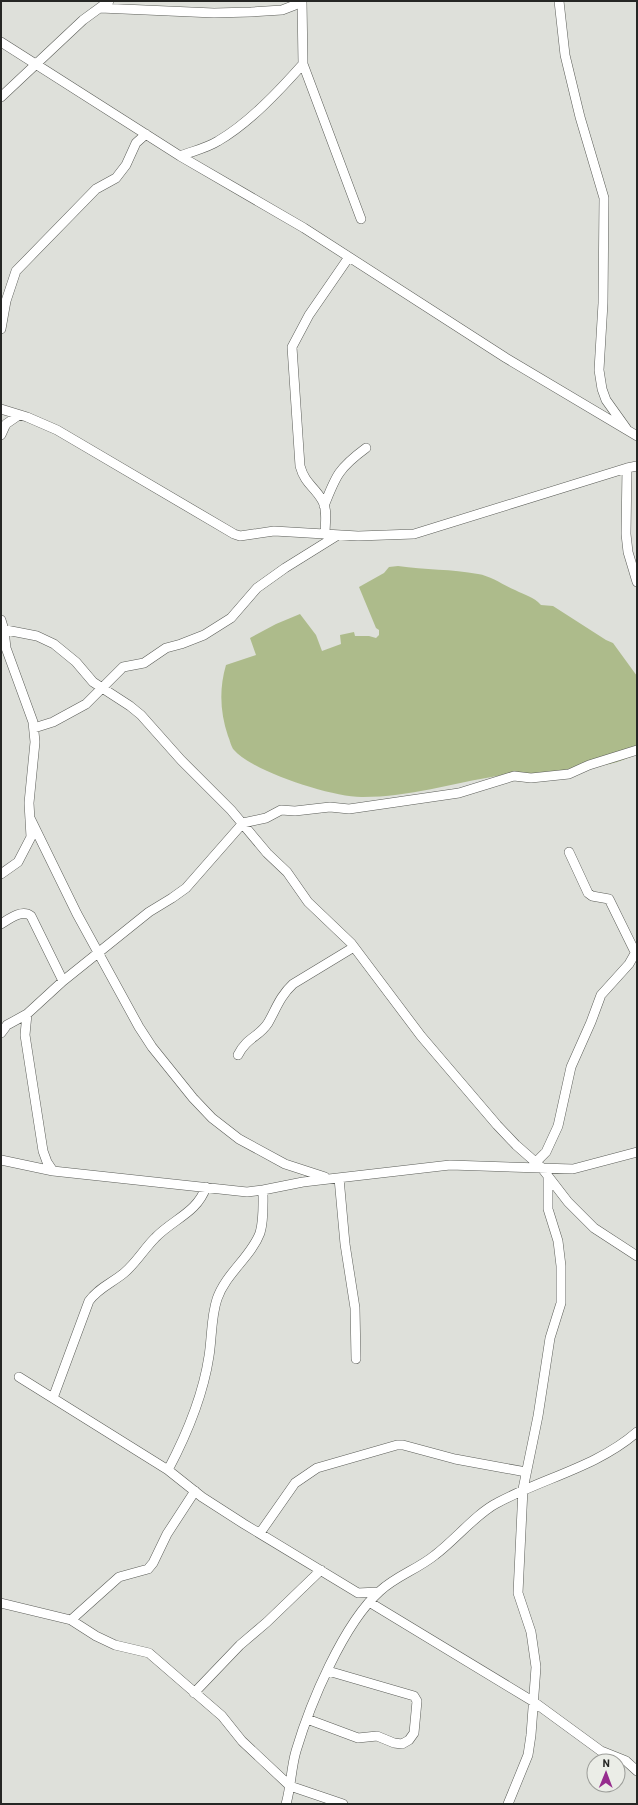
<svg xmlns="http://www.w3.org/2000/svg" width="638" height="1805" font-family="Barlow,sans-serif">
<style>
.green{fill:#adbb8b}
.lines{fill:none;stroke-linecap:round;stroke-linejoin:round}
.minor-casing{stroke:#5b5d58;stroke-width:10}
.minor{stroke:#fff;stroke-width:9}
</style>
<rect width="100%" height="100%" fill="#dee0da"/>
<path class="green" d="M398 566C425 570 452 569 478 574 491 576 503 585 515 590 526 596 533 596 541 605L553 606 606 640 613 643 637 676V754C626 759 615 764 602 765 595 766 588 765 581 766 568 768 556 774 543 775 528 776 512 774 497 776 453 783 409 797 363 797 334 798 253 772 234 750 231 747 230 740 228 736 220 712 219 689 226 665L256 655 250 638 276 624 300 614 316 635 322 651 341 644 340 635 354 632 355 636H369L376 638 379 635V630L376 628 359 587 384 573 389 567Z"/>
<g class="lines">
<defs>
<path id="minor" d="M302 1 303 64 361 219
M559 1 565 55 580 117 604 198 603 303 599 370 602 389 606 400 626 428
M100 8 214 13 251 12 282 10 295 5 299 1
M1 42 180 156 304 228 506 358 637 436
M1 97 83 20 109 1
M180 156C193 151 207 148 218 141 249 123 279 91 303 64
M1 329 6 301 16 271 96 189 116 178 126 165 136 143 146 134
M1 409 27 417 57 430 234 534 240 536 274 531 358 536 414 534 627 468 637 466
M1 435 6 424 19 415
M627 468 626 534 628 552 637 582
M324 506C336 475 339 468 366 448
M325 534C325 523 328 509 322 500 314 486 305 484 300 466L292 347 309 315 349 257
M1 620 4 630 6 648 33 722 35 742 29 803 31 837 18 862 1 874
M1 629 37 636 54 644 76 662 93 682 130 706 141 715 181 760 231 810 267 853 287 872 308 902 351 943 421 1036 497 1125 516 1145 541 1167 568 1202 594 1228 637 1256
M34 728 53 722 86 704 123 667 144 663 166 648 181 644 204 635 231 618 257 588 285 568 338 535
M30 818 77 914 139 1027 152 1047 193 1098 212 1118 239 1139 285 1164 325 1177
M569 852 588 893 592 896 609 899 636 954
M1 924C9 919 22 909 31 916L63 981
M27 1014 25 1035 43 1151 47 1162 53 1171
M1 1033 7 1025 27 1014 63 981 149 912 172 898 186 888 243 823 266 818 281 810 295 811 330 807 349 809 459 793 514 776 531 778 569 774 589 765 637 750
M238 1055C247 1037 259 1037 268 1023 276 1009 280 996 293 984L354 947
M1 1160 53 1171 247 1192 263 1190 303 1182 450 1165 573 1169 637 1152
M535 1163 546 1152 558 1126 571 1067 591 1022 601 995 629 964 637 950
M339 1178 345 1244 355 1308 356 1359
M19 1377 168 1470 202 1497 244 1524 358 1593 378 1592
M53 1398 89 1301C98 1288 112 1283 124 1273 136 1263 144 1249 155 1238 173 1219 197 1213 206 1187
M168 1470C187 1434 203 1396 209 1356 212 1337 211 1317 217 1299 226 1273 251 1257 260 1233 264 1220 263 1204 263 1190
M260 1533 295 1483 317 1468 397 1445H403L455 1459 526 1472
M369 1602 534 1702 601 1751 626 1761 637 1771
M1 1603 71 1620 96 1636 115 1645 149 1653 222 1716 242 1741 290 1786 343 1804
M71 1620 119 1577 148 1569 153 1563 167 1534 195 1491
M194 1693 240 1645 267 1622 321 1570
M307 1719 358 1738 377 1736 394 1743 402 1744 409 1740 414 1733 417 1701 414 1696 328 1671
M286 1804C291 1787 291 1768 296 1751 310 1704 343 1624 380 1591 396 1576 418 1569 435 1555 455 1540 477 1513 497 1503 543 1478 597 1467 637 1432
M508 1804 528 1755 531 1735 536 1667 531 1632 518 1593 523 1489 538 1416 550 1338 561 1303V1266L558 1241 548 1209V1176"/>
</defs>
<use href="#minor" class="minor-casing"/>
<use href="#minor" class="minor"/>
</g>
<rect width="638" height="1805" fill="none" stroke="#252624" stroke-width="4"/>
<g transform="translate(606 1773) rotate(1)"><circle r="19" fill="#ebede7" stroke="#9c9d99"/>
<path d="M0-3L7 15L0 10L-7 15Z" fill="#962c8e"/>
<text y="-6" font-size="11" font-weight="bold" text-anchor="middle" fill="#252624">N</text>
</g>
</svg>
